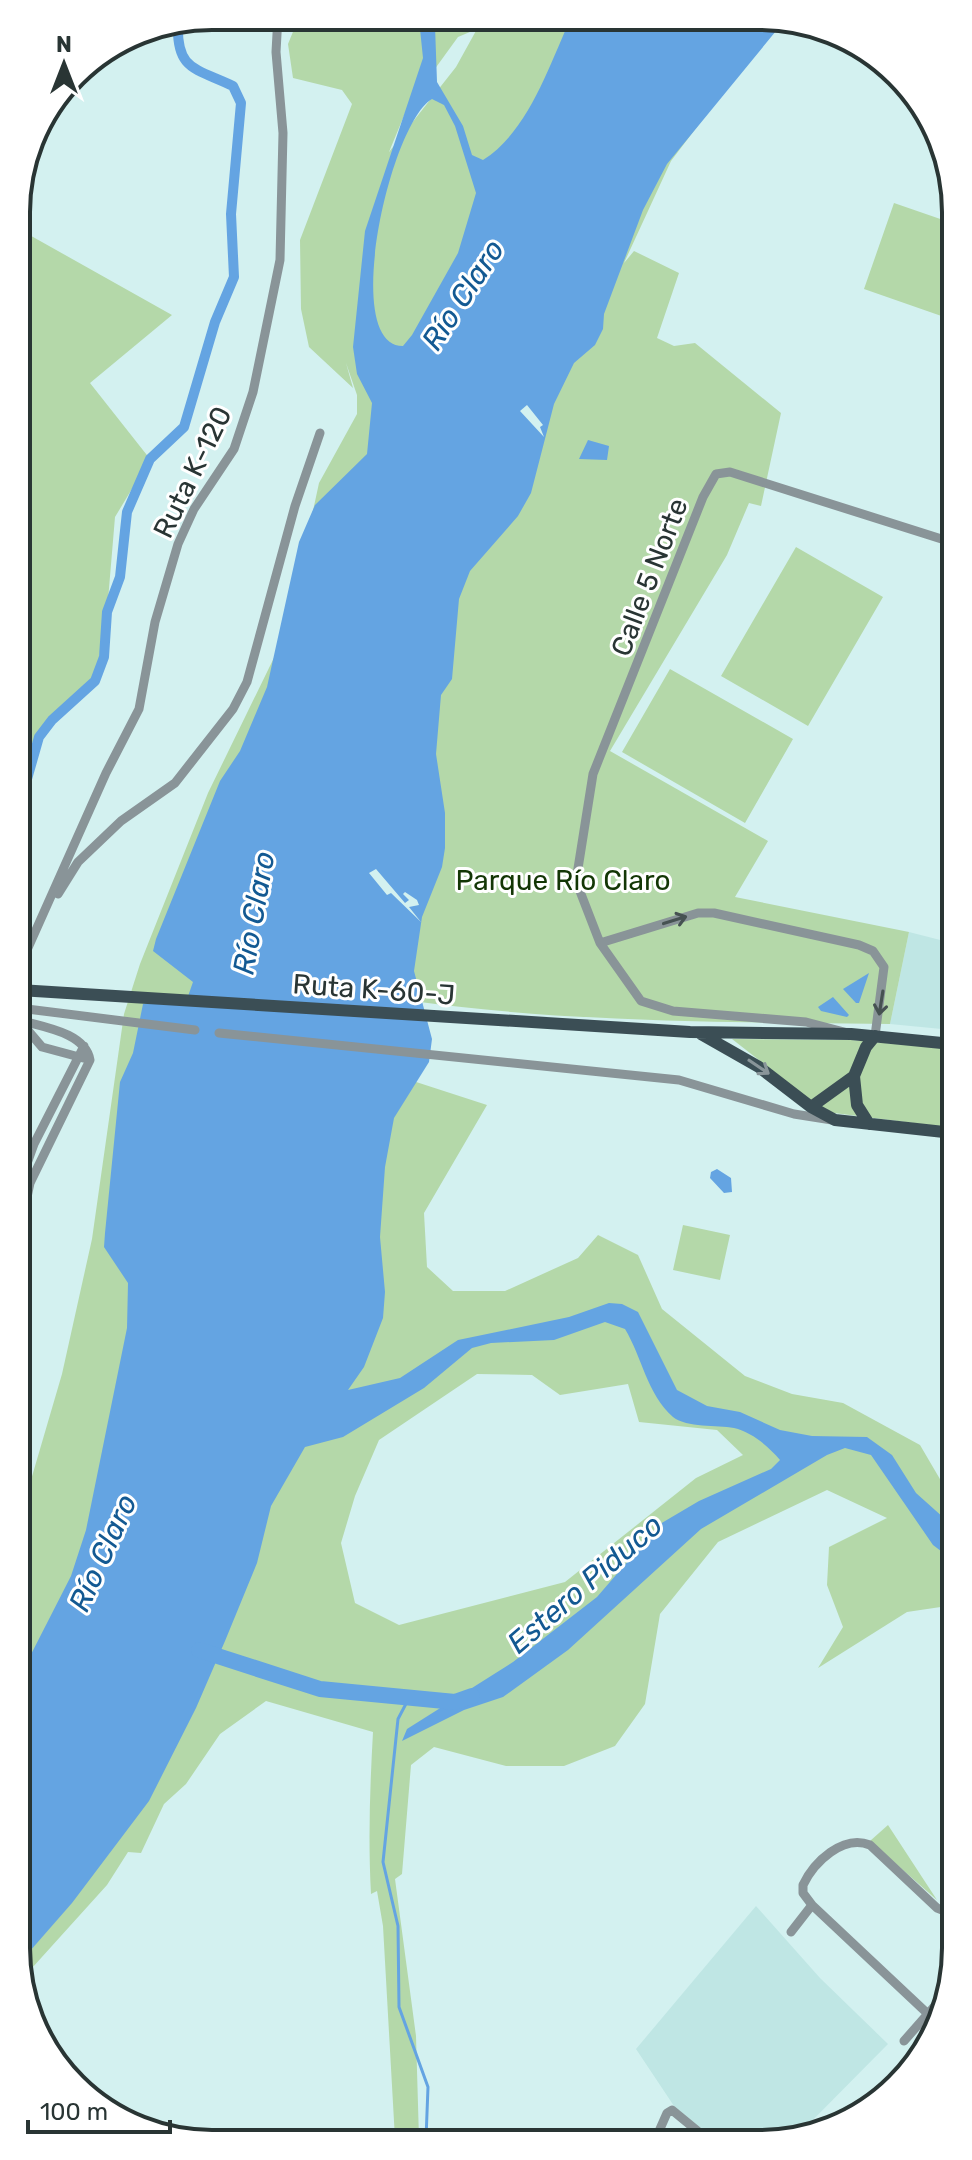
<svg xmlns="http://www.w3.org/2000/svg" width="972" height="2160" font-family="Rubik,sans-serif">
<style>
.built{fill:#bfe6e4}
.green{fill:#b4d8a9;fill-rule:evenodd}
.water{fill:#64a4e2;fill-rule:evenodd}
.pier{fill:#d3f1f0}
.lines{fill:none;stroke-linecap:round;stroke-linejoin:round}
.stream{stroke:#64a4e2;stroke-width:3}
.canal{stroke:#64a4e2;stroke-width:10}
.river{stroke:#64a4e2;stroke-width:16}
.minor{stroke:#899498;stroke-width:9}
.major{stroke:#3b4e55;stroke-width:12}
.oneway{stroke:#465252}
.oneway2{stroke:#899599}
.labels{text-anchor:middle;stroke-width:6;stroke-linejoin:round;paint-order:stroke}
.street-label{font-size:28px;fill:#293534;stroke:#fff}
.park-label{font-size:28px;fill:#133605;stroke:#fff}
.water-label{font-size:30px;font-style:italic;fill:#135992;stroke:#fff}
.rim{fill:none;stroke:#293534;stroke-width:4}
</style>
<rect width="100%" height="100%" fill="#d3f1f0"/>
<path class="built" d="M909 932 952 943V1030L890 1024Z
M756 1906 820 1978 888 2044 796 2137H711L674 2106 636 2049Z"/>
<path class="green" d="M299 17 778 20 671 161 624 263 634 251 679 273 657 338 674 346 695 343 781 413 761 506 749 503 727 555 610 751 768 841 735 897 909 932 890 1024C731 1022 571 1023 413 1001L410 1080 487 1105 424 1213 427 1267 453 1291H505L578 1258 598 1235 638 1255 662 1309 745 1376 792 1394 843 1403 920 1445 954 1503V1605L907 1612 818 1668 843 1627 827 1585 829 1547 887 1518 827 1490 718 1542 660 1614 645 1704 615 1746 564 1766H506L434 1747 411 1765 402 1874 395 1879 416 2036 419 2139H395L383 1926 377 1891 371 1894C368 1839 370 1786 373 1732L266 1701 220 1734 186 1784 164 1804 141 1853 128 1852 107 1885 23 1978 21 1514 62 1374 92 1239 124 1014 140 964 208 793 287 631 319 483 357 414V395L346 363 353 388 309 347 301 309 300 240 352 104 342 90 293 78 288 44ZM477 29 456 67 389 152 408 106 458 37ZM545 434 536 469 488 545ZM477 1374 532 1375 560 1395 628 1384 639 1422 717 1430 743 1455 696 1478 565 1582 399 1625 355 1603 341 1543 355 1496 379 1440Z
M894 203 949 222 950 319 864 289Z
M17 228 172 315 90 383 150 459 115 517 107 612 95 681 18 757Z
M796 547 883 597 808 726 721 676Z
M670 669 793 739 745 823 622 752Z
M732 1039 852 1040 952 1049 953 1128 834 1113 818 1106Z
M683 1225 730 1235 720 1280 673 1270Z
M888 1825 937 1900 870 1841Z"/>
<path class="water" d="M408 17H428L435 26 437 82 463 126 472 155 483 160C529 131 549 65 571 18L785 20 667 164 643 210 604 314 603 329 595 345 574 363 554 404 531 493 518 516 470 571 459 599 452 679 441 695 436 754 445 813V848L442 867 422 917 414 971 432 1039 429 1062 394 1118 385 1167 380 1237 385 1292 383 1318 364 1367 348 1390 400 1378 458 1340 569 1317 609 1303 622 1304 638 1312 677 1390 707 1406 740 1412 780 1430 812 1436 867 1437 892 1455 916 1493 954 1527V1561L933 1545 871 1455 845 1448 827 1455 701 1529 568 1650 503 1697 464 1710 402 1741 407 1729 513 1662 597 1597 660 1524 699 1501 771 1469 780 1460C769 1447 752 1432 734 1428 717 1425 687 1428 673 1417 647 1394 642 1357 625 1329L605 1322 554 1340 491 1343 472 1348 424 1388 343 1437 305 1447 271 1506 257 1563 225 1641 196 1708 149 1801 72 1903 23 1959 22 1795 25 1785 22 1672 71 1576 86 1530 127 1328 128 1283 104 1247 105 1233 120 1082 133 1053 143 1004 186 1002 193 982 153 951 156 939 220 781 240 751 267 687 299 542 315 505 367 454 372 403 357 374 353 347 365 231 423 58 420 29ZM432 99 444 105 455 126 476 193 458 253 412 335 403 346C340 346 390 123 432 99Z
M588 440 609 446 607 460 579 459Z
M869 973 859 1003H856L843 989Z
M833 997 849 1015 847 1017 821 1011 818 1007Z
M717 1169 731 1178 732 1192 724 1193 710 1178 711 1172Z"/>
<path class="pier" d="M527 405 543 425 540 427 544 437 520 411Z
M376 869 405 903 409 900 403 894 405 892 417 900 419 905 409 907 421 922 391 893 387 895 369 873Z"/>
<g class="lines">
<path class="stream" d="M409 1698 398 1719 383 1862 398 1926 399 2007 428 2087 426 2139"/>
<path class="canal" d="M19 807 39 737 52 720 95 681 104 657 107 612 120 577 127 512 150 459 184 427 215 322 234 277 231 214 241 103 233 86C195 68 176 70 178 23"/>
<path class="river" d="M199 1650 320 1689 455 1702 472 1696"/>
<path class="minor" d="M58 894 78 862 121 821 175 783 233 709 247 682 295 506 320 433
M600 943 698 913H714L859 945 873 951 884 967 875 1036
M19 968 106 773 139 709 155 622 178 544 194 509 234 449 253 392 280 260 283 133 276 52 278 16
M19 1008 195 1030
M19 1020C42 1027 85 1032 90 1060L30 1183 20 1230
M19 1020 42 1047 83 1058
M219 1033 679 1080 794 1114 832 1120
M848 1033 806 1022 673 1011 641 1001 600 943 576 881 593 774 703 497 716 474 730 472 951 542
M20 1183 34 1144 84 1046
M791 1932 812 1905
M928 2014 812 1905 803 1893V1885C814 1862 843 1834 870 1845L937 1908 955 1915
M904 2041 948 1991
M656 2138 667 2113 672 2110 706 2138"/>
<path class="major" d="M19 990 690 1032 851 1034 952 1044
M701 1034 759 1067 811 1107 835 1120 953 1133
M854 1076 857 1105 869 1124
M811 1107 854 1076 866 1047 875 1036"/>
</g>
<defs><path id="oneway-shaft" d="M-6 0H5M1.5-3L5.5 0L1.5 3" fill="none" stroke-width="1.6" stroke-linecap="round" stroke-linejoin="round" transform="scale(2)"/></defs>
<g class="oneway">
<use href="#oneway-shaft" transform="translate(675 920) rotate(-17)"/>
<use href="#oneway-shaft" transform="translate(881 1003) rotate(99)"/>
</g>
<use class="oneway2" href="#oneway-shaft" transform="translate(759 1067) rotate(34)"/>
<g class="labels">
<g class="street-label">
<text transform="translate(192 472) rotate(-64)" y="10">Ruta K-120</text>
<text transform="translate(649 577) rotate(-69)" y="10">Calle 5 Norte</text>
<text transform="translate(374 989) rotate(4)" y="10">Ruta K-60-J</text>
</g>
<g class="park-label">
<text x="563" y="890">Parque Río Claro</text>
</g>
<g class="water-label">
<text transform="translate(463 295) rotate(-57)" y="10">Río Claro</text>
<text transform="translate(254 913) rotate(-80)" y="10">Río Claro</text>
<text transform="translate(103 1553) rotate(-66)" y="10">Río Claro</text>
<text transform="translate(585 1584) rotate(-41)" y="10">Estero Piduco</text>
</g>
</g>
<path d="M0 0H972V2160H0ZM212 30H760A182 182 0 0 1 942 212V1948A182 182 0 0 1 760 2130H212A182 182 0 0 1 30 1948V212A182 182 0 0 1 212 30Z" fill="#fff" fill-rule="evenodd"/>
<path class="rim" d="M212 30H760A182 182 0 0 1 942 212V1948A182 182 0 0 1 760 2130H212A182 182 0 0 1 30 1948V212A182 182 0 0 1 212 30Z"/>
<g transform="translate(64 64)" stroke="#ffffff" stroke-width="6" paint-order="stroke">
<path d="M0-6L14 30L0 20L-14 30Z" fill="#293534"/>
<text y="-12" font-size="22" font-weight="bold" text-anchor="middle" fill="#293534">N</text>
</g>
<path d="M28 2120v12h142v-12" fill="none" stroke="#293534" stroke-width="4"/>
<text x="40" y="2120" font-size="24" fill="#293534" stroke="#ffffff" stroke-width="6" paint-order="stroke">100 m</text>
</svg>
